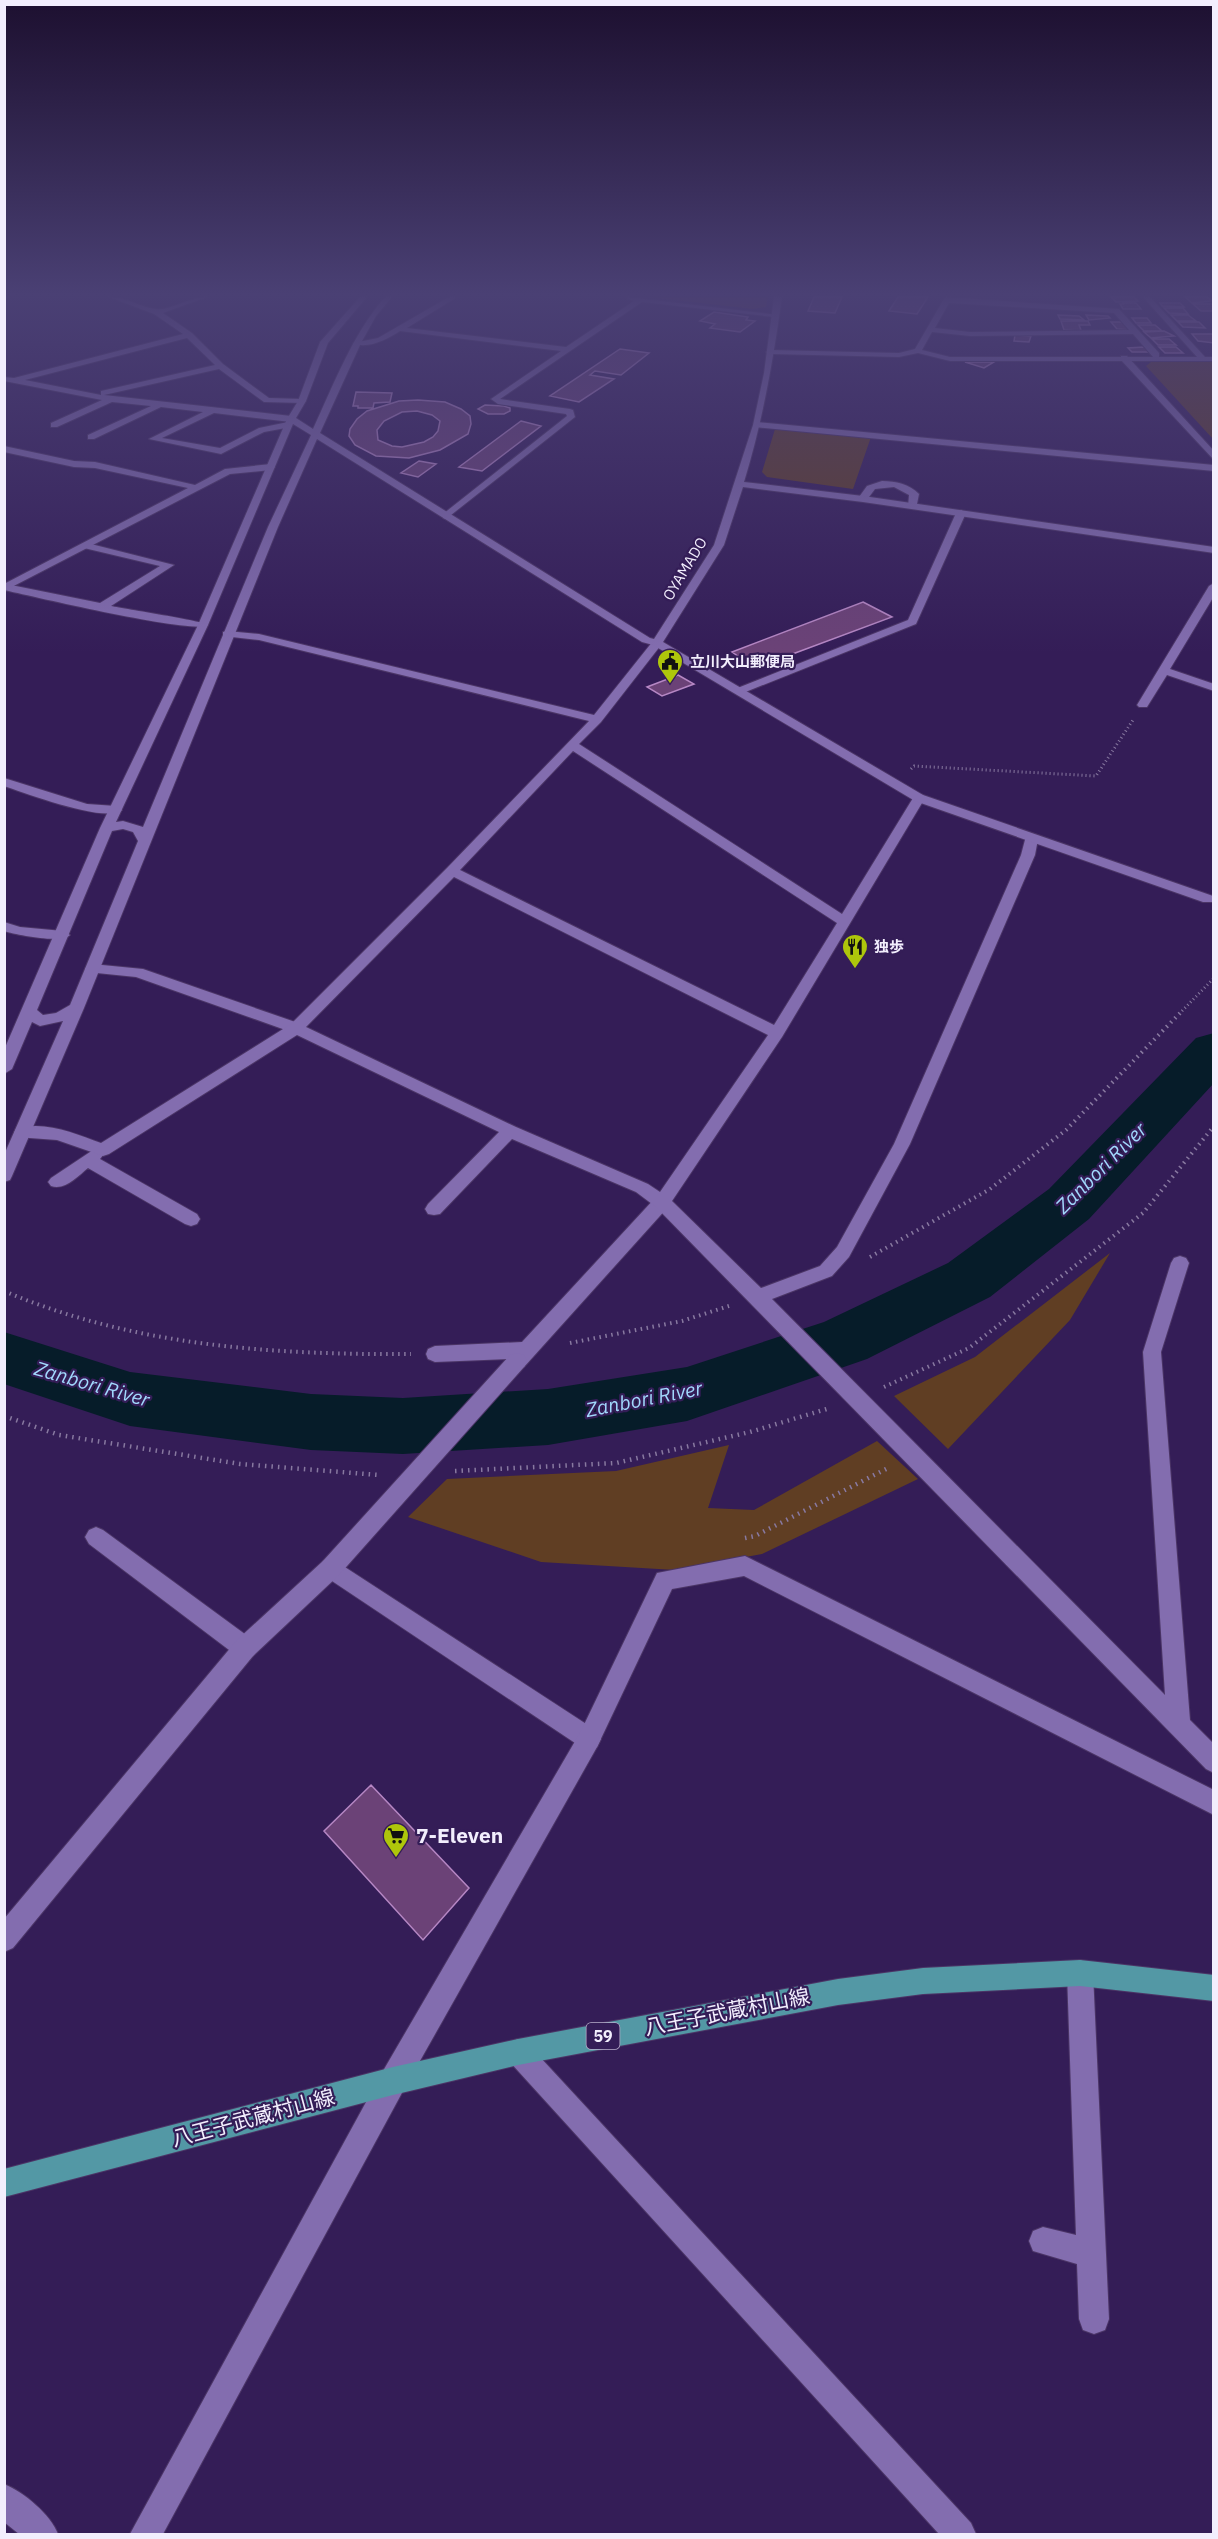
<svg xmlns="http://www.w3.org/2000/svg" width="1218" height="2539" font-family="'IBM Plex Sans','Noto Sans JP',sans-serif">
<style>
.green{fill:#603e23}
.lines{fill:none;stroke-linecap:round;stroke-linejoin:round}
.river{fill:#061c29;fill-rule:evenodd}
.building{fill:#6b4277;stroke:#b687c4;stroke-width:1.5;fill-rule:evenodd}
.service-casing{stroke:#4b3566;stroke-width:2}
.minor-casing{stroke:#4b3566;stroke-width:2}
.tertiary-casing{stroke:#4b3566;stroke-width:2}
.primary-casing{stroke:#4b3566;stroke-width:2}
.path-far2{stroke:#8879a0;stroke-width:3;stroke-dasharray:1 3;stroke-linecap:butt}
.path-far1{stroke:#8879a0;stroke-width:4;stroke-dasharray:1.5 4.5;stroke-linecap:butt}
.path{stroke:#8879a0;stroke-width:4.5;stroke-dasharray:1.5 5;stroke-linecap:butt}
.service{fill:#836daf;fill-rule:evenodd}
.minor{fill:#836daf;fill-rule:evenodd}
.tertiary{fill:#836daf;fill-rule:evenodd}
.primary{fill:#5398a5;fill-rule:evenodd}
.labels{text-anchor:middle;stroke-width:4.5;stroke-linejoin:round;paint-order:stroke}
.far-street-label{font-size:15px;fill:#f2eefd;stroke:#341d57}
.far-poi-label{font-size:15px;font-weight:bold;fill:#f2eefd;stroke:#341d57;text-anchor:start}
.shield{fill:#341d57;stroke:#b9afcb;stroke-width:1.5}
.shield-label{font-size:16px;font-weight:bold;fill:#f2eefd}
.water-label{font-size:20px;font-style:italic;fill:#a1d8fc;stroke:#341d57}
.near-poi-label{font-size:21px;font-weight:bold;fill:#f2eefd;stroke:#341d57;text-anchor:start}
.near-street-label{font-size:21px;fill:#f2eefd;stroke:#341d57}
</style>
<rect width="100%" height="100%" fill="#341d57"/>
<path class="green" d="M648 297H768L766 307 753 309Z
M1151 362H1213V439L1146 366Z
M775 429 871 437 853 489 767 477 762 472Z
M1110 1253 1070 1320 948 1449 894 1396 975 1357Z
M877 1441 918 1479 762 1554 675 1570 541 1562 408 1517 447 1479 616 1471 729 1445 708 1508 754 1510Z"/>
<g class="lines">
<path class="river" d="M1214 1033V1083L1089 1219 990 1297 867 1359 687 1421 548 1445 403 1454 311 1450 130 1426 4 1384V1332L130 1372 311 1394 403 1398 548 1389 687 1367 824 1322 948 1263 1049 1189 1196 1038Z"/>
</g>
<path class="building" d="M814 297H842L835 313 808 311Z
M898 297H928L917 314 889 311Z
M1111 297H1134L1138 301 1116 302Z
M1185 297H1207L1212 301 1192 303Z
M1122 303H1136L1141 309H1123L1120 304H1124Z
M1160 303H1180L1184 307 1162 306Z
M1193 304H1214V311H1201Z
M1164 308H1183L1188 314 1169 313Z
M714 312 748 317 746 320 755 321 740 332 710 328 715 324 700 321Z
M1058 315 1079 316 1084 320 1060 319Z
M1086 315 1108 316 1110 318 1089 320Z
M1171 315H1188L1196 321H1177Z
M1132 318H1147L1151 323H1136Z
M1061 321H1088L1090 325H1079L1081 330 1078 331 1064 330Z
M1111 322H1123L1130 330 1117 329Z
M1178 322H1199L1205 328 1183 327Z
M1138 325H1155L1162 331H1144Z
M1164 331 1174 336 1151 338 1144 332Z
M1192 334H1214V343L1198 341Z
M1015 335 1031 336 1029 342 1014 341Z
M1152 339H1169L1176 345H1158Z
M1144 347 1150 352H1132L1128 348Z
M1159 347H1176L1183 353H1165Z
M620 349 649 353 621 375 595 371 590 375 614 379 579 402 550 396Z
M965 362H994L984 368Z
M356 392 392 393 390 402 374 403 373 408H358V406H353Z
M418 400 445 402 461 409 470 416 471 424 468 434 440 450 409 458 376 456 355 445 349 436 350 429 357 419 367 411 399 401ZM417 411 432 415 440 421 438 431 433 437 424 442 402 447 392 446 378 440 377 430 384 421 402 412Z
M485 405 504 406 510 408V411L504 414H488L478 409Z
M521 421 541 426 482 471 459 467Z
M419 461 436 464 418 477 401 473Z
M863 602 892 617 755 668 732 652Z
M678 675 694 684 662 696 647 687Z
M371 1785 469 1888 423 1940 324 1831Z"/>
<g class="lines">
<defs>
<path id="service" d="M1121 356H1127L1214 451V460L1121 360Z
M882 481C896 481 909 484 919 494L916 509 908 507 909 495 894 487 875 489 866 501H860L859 497 867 486Z
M961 510 966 513 916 624 743 693H735V689L908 620 956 513Z
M87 543 174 565 111 606C125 609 204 621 208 625 196 635 31 596 4 590L6 584 100 603 160 566 84 548V544Z
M4 922 20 927 63 931 70 935C62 944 17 935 4 931Z
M92 964 143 969 301 1024 304 1028 301 1032H291L136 977 87 972 85 969 87 966Z
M96 1148 102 1150 104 1154 100 1159 197 1214 200 1219 197 1224 191 1226 185 1224 88 1168C78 1176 65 1191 51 1186L48 1182 51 1178Z
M662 1196 668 1197 671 1202 668 1207 524 1367 517 1369 510 1367 509 1359 435 1362 428 1359 426 1354 428 1349 435 1346 522 1342 656 1197Z
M96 1527 103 1530 253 1640 256 1648 253 1656 245 1659 237 1656 89 1544 85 1537 89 1530Z
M331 1558 597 1731 601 1739 597 1747 589 1751 581 1747 323 1575 320 1568 323 1561Z"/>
<path id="minor" d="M4 297H9L4 300Z
M109 297C126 297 139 307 156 309 170 311 190 297 207 297L163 313 192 333 223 364 269 398 302 399 306 401 302 403 264 402 219 369 104 395 291 416 295 419 291 422 214 413 162 438 220 448 259 428 288 422 291 423V427L264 432 221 454 149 439 203 412 161 407 94 439H88V435L151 406 112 402 57 427H51V423L102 400 4 381V377L14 378 183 334 154 314ZM187 338 215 365 101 391V395L25 380Z
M449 297H457L407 328 566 347 634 301 628 299 627 297 778 315 774 317 642 302 500 399 570 409 573 410 575 417 446 519 443 518V514L567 416 566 414 498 404 491 399 561 351 400 331C388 339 367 350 353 343L378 338Z
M945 297 1119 309 1159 353V357H1197L1143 297H1150L1205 357H1214V361H950L918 353 899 357 770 354 766 352 770 350 899 353 915 349ZM949 303 1114 313 1129 330 970 332 935 328ZM932 332 970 336 1133 334 1153 357H950L922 350Z
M757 422 1214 465V471L754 427V423Z
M4 446 74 461 95 462 195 485 225 469 271 464 275 467 271 470 230 474 4 591V584L188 488 95 468 74 467 4 452Z
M1214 583V596L1170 669 1214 684V691L1167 675 1147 707H1139L1137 705 1209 586Z
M227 631 259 634 594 715 653 641H661V645L601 722 579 744 842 914 913 798 919 794 923 795 925 798 782 1037 672 1201 761 1288 820 1266 837 1247 894 1144 1021 855 1026 836H1036L1038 839 1035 855 910 1144 849 1257 832 1276 772 1299 1165 1695 1143 1352 1171 1263 1174 1258 1180 1256 1186 1258 1189 1263 1161 1352 1190 1720 1214 1744V1773L1206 1769 656 1207 636 1192 512 1139 440 1214 434 1215 428 1214 425 1209 428 1204 499 1132 297 1035 109 1154 103 1156 57 1140 16 1137 14 1133 16 1129C45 1120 75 1134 101 1143L291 1024 447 868 589 721 259 640 223 636V632ZM573 751 837 923 774 1025 460 870ZM454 877 768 1035 660 1192 648 1184 516 1127 306 1027Z
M4 778 87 804 116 806 122 810C107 824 25 793 4 786Z
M517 1353 524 1355 527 1361 524 1367 339 1575 253 1656 13 1948 4 1952V1919L237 1640 323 1561 510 1355Z
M745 1556 1214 1790V1815L744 1576 672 1589 597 1747 403 2091 163 2534H130L383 2071 581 1731 657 1573Z
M1080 1960 1089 1964 1093 1973 1109 2319 1105 2330 1094 2334 1083 2330 1079 2319 1077 2264 1033 2251 1029 2241 1033 2231 1043 2227 1076 2235 1067 1973 1071 1964Z
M518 2039 527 2043 971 2523 976 2534H939L509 2061 505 2052 509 2043Z
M4 2484C24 2492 51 2515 58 2534H19L4 2522Z"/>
<path id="tertiary" d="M360 297H367L328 343 306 401 296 418 313 429C334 384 352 335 385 297H392L376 316 361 343 320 433 650 638 654 639 714 545 753 425 764 373 774 297H782C773 361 763 420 744 482L863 496 1214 547V553L863 502 743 487 724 545 663 642 923 795 1213 896V902H1203L915 801 653 645 642 642 317 439 278 527 84 1008 12 1176 10 1180 4 1182V1155L63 1021 40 1026 32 1022 12 1069 4 1074V1050L100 828 198 625 287 419 298 401 320 342ZM293 424 311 435 268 527 143 827 123 821 116 822 208 625ZM123 829 133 832 138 841 70 1005 56 1013 43 1015 37 1010 112 831Z"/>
<path id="primary" d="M1080 1960 1214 1975V2001L1080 1986 923 1994 838 2005 518 2065 393 2095 4 2197V2169L393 2067 518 2039 838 1979 923 1968Z"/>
</defs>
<use href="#service" class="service-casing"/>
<use href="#minor" class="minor-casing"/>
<use href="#tertiary" class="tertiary-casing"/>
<use href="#primary" class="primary-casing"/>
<path class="path-far2" d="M911 769 914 766 1096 776 1133 720
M1182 1011 1214 978"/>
<path class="path-far1" d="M870 1257 990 1189 1066 1130 1183 1010
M4 1291C133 1346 272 1355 411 1354
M570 1343 682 1321 729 1306
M884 1387 969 1348 1143 1213 1214 1126"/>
<path class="path" d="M4 1416 59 1435 240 1464 379 1475
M455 1471 616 1463 750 1432 830 1408
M745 1538 755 1536 888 1468"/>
<use href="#service" class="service"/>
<use href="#minor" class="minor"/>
<use href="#tertiary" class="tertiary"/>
<use href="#primary" class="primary"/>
</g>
<linearGradient id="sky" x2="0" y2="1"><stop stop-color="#1d1030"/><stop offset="0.45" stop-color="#4a4074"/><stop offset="1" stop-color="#4a4074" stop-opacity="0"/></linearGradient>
<rect width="1218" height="653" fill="url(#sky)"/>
<defs>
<symbol id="civic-pin" viewBox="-11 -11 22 30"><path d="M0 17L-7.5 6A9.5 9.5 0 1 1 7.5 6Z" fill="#aec60b" stroke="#341d57"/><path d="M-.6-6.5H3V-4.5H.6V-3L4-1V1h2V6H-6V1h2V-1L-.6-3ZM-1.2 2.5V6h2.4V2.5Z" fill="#111"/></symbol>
<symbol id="restaurant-pin" viewBox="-11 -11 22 30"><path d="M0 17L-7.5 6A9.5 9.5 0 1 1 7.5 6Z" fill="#aec60b" stroke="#341d57"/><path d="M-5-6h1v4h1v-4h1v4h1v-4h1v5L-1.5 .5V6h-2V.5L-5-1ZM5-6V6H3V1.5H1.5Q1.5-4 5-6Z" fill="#111"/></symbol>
<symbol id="supermarket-pin" viewBox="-11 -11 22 30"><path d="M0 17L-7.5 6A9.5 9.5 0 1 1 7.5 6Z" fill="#aec60b" stroke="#341d57"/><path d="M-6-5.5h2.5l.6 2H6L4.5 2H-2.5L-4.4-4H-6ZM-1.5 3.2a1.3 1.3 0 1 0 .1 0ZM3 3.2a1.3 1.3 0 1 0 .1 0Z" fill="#111"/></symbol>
</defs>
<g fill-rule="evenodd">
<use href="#civic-pin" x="655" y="647" width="30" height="40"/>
<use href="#restaurant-pin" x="840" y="932" width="30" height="40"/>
<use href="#supermarket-pin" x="381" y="1821" width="30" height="40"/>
</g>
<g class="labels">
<g class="far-street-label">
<text transform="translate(685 569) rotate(-59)" y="5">OYAMADO</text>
</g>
<g class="far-poi-label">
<text x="690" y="667">立川大山郵便局</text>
<text x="874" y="952">独歩</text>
</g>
<rect class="shield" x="586.5" y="2023" width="33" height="26" rx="4.5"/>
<g class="shield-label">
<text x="603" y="2042">59</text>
</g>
<g class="water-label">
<text transform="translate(1101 1168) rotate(-45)" y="7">Zanbori River</text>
<text transform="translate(92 1384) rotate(16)" y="7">Zanbori River</text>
<text transform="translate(644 1399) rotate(-11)" y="7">Zanbori River</text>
</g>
<g class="near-poi-label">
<text x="416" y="1843">7-Eleven</text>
</g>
<g class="near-street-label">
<text transform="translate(727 2012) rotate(-11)" y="7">八王子武蔵村山線</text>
<text transform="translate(253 2118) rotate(-15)" y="7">八王子武蔵村山線</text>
</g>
</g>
<rect width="1218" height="2539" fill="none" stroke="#f2eefd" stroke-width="12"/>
</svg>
